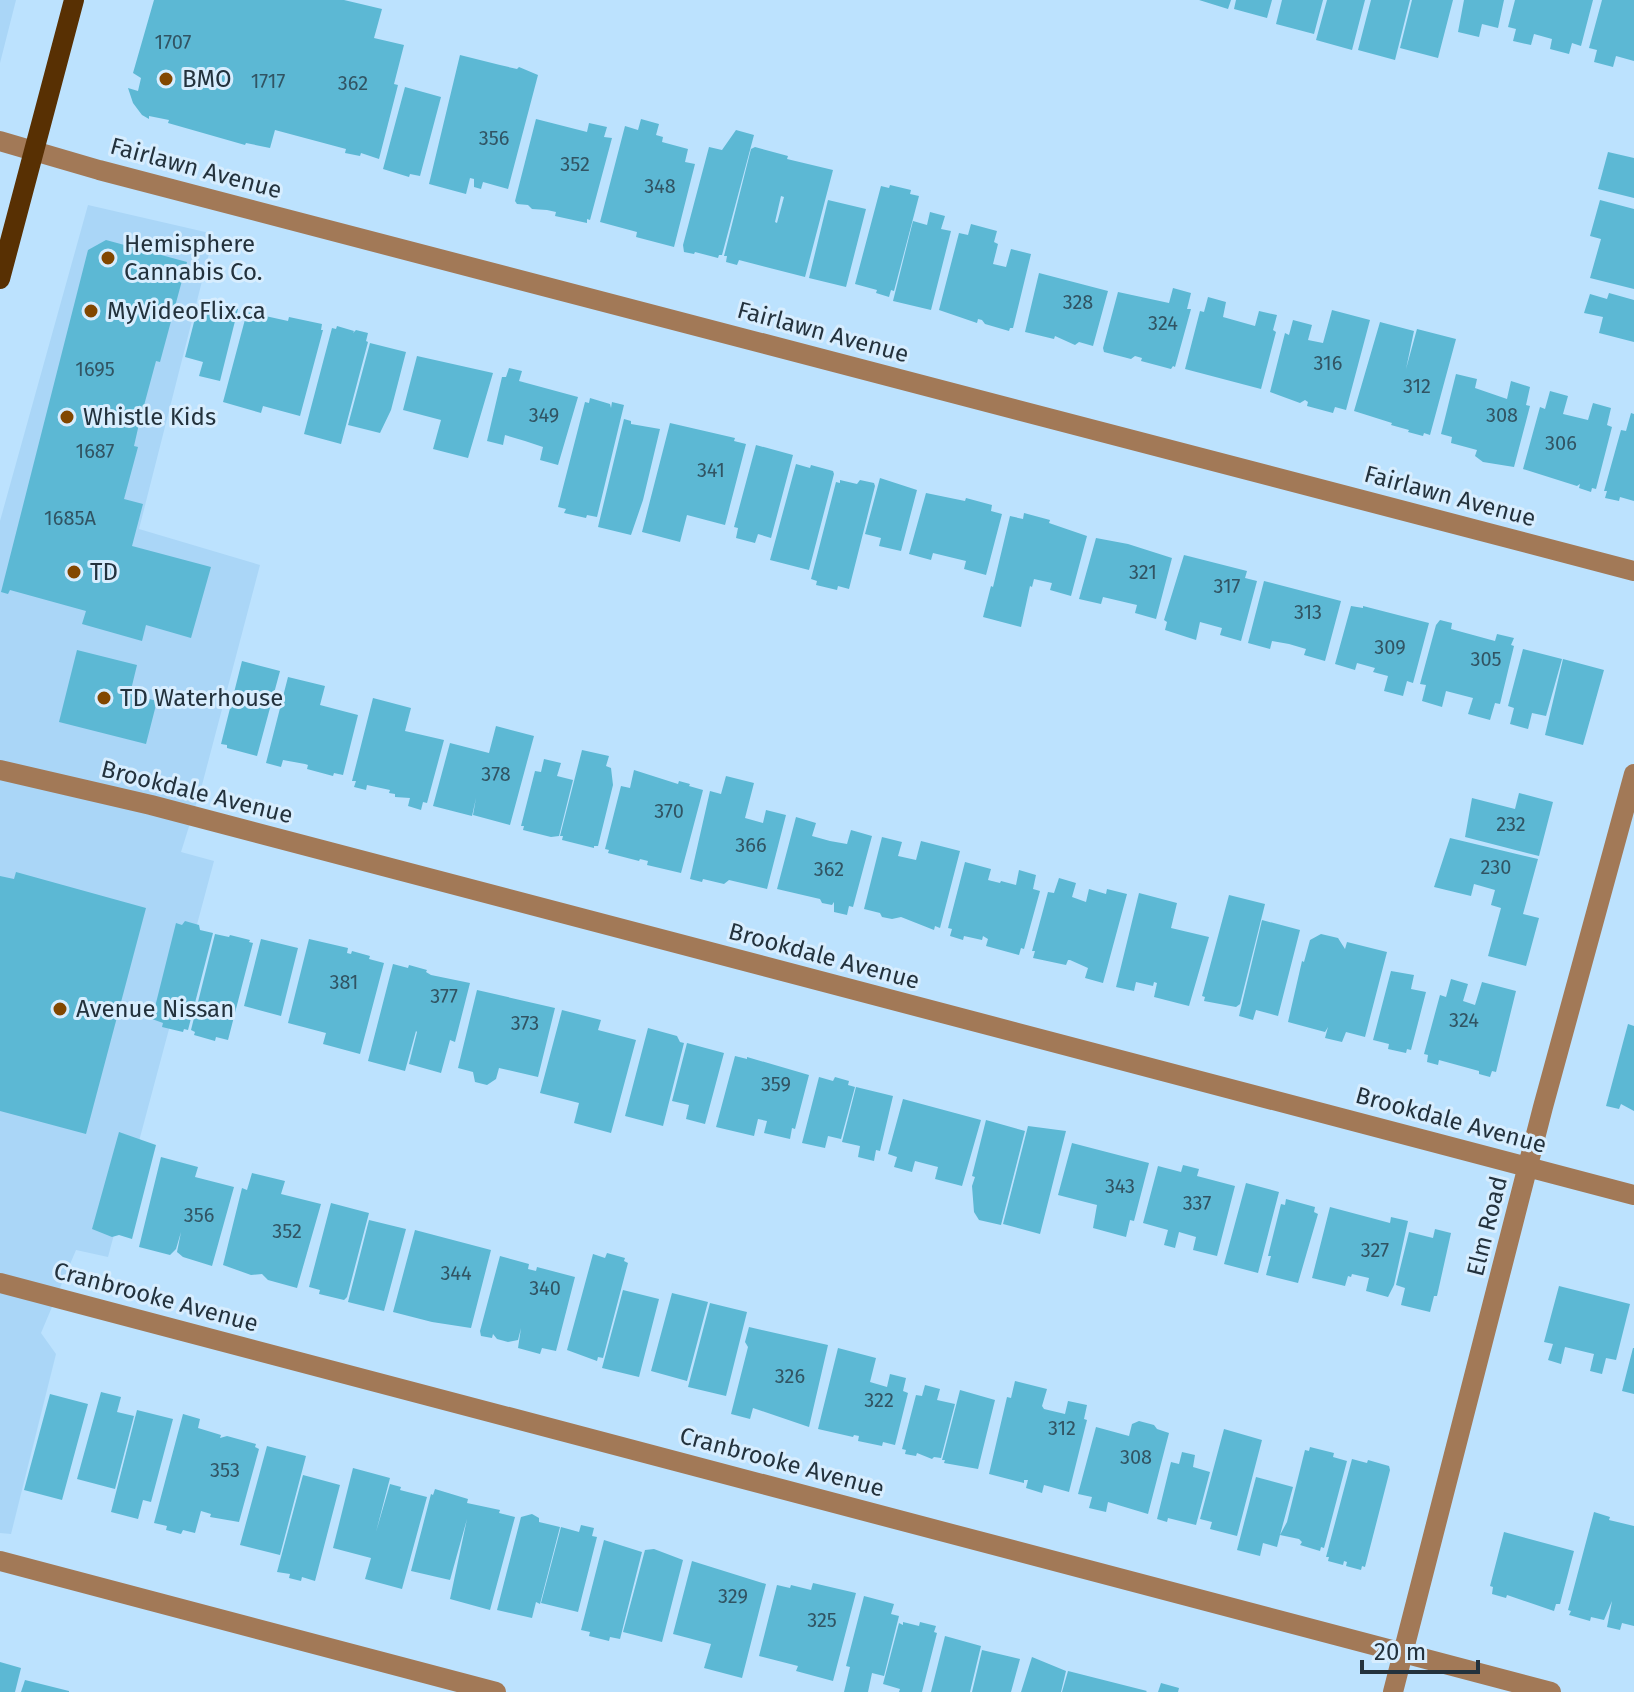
<svg xmlns="http://www.w3.org/2000/svg" width="1634" height="1692" font-family="'Fira Sans',sans-serif">
<style>
.built{fill:#aad6f7}
.building{fill:#5cb8d4;fill-rule:evenodd}
.lines{fill:none;stroke-linecap:round;stroke-linejoin:round}
.minor{stroke:#a27957;stroke-width:20}
.major{stroke:#583003;stroke-width:20}
.poi-dot{fill:#824700;stroke:#d7edfe;stroke-width:3}
.labels{text-anchor:middle;stroke-width:6;stroke-linejoin:round;paint-order:stroke}
.number-label{font-size:20px;fill:#315463}
.poi-label{font-size:24px;fill:#23323d;stroke:#d7edfe;text-anchor:start}
.street-label{font-size:24px;fill:#23323d;stroke:#d7edfe}
</style>
<rect width="100%" height="100%" fill="#bce2fe"/>
<path class="built" d="M0 0H16L0 63Z
M88 205 214 234 139 529 260 565 202 785 181 852 214 861 108 1257 76 1250 41 1333 56 1354 11 1534 0 1533V521Z"/>
<path class="building" d="M154 0H344L382 9 374 38 404 45 394 84 398 85 379 159 361 153 360 156 345 153 346 149 275 130 270 148 246 143 245 145 168 123 169 120 149 116V119L142 115 133 103 128 88 138 91 141 78 133 73Z
M1199 0H1231L1228 9Z
M1236 0H1272L1267 18 1234 9Z
M1282 0H1323L1314 34 1276 24Z
M1327 0H1365L1352 50 1316 40Z
M1371 0H1410L1395 60 1358 50Z
M1412 0H1453L1438 58 1400 48Z
M1464 0H1504L1498 28 1482 24 1479 37 1458 32Z
M1515 0H1593L1581 46 1572 43 1569 54 1550 49 1552 39 1534 34 1531 45 1513 41 1516 29 1508 27Z
M1602 0H1634V61L1616 56 1613 67 1594 62 1597 50 1589 48Z
M460 55 500 65 517 69 519 67 538 75 508 189 483 182 481 189 474 187V179L470 178 466 194 429 184Z
M405 87 441 97 420 176 410 174 409 177 383 169Z
M536 119 587 132 589 123 607 127 604 137 612 138 590 220 587 219V223L555 216 556 212 547 210 532 209 528 205 517 204 515 201Z
M641 119 659 124 656 135 663 137 662 142 688 149 685 162 695 164 674 247 636 237 637 232 600 222 625 126 638 130Z
M736 130 754 135 722 255H719L718 258 695 252 694 254 684 252 683 245 709 147 722 150Z
M755 147 788 156 787 159 833 170 805 277 739 260 737 265 726 262 727 256H724L751 149ZM781 196 784 197 777 223 775 222Z
M1608 152 1634 158V198L1598 189Z
M890 185 911 190 910 194 919 196 894 291 891 290 889 297 876 293 877 290 855 284 881 186 889 188Z
M828 200 866 209 846 287 809 278Z
M1600 200 1634 209V289L1590 278 1601 239 1590 236Z
M930 212 945 216 941 229 951 231 931 310 893 301 913 221 927 225Z
M971 224 997 231 994 242 998 244 993 264 1006 267 1011 249 1031 254 1013 328H1010L1009 331 985 324 982 320 978 319 977 323 939 310 959 233 968 235Z
M106 240 187 262 160 362 156 361 139 424 134 446 138 447 124 499 143 504 132 546 211 567 191 638 146 625 142 641 82 624 86 611 10 590 8 594 1 592 88 250Z
M1039 273 1108 291 1093 346 1079 342 1075 345 1055 336 1054 339 1025 332Z
M1173 288 1191 293 1187 309H1191L1175 367 1173 366 1171 369 1141 361 1142 358 1135 356 1131 359 1104 352 1103 348 1118 292 1169 303Z
M1609 293 1634 300V342L1599 333 1603 317 1584 313 1590 294 1607 299Z
M1208 297 1226 302 1223 317 1255 326 1259 311 1277 315 1273 330 1276 332 1261 389 1185 369 1200 311 1204 312Z
M200 299 238 309 220 381 199 376 203 362 185 357Z
M1332 310 1370 320 1346 410 1335 407 1333 413 1307 406 1308 402 1305 400 1300 403 1270 392 1285 333 1289 335 1293 320 1312 325 1308 340 1323 343Z
M247 312 288 321 289 317 322 324 321 330H323L300 416 263 406 261 413 223 402Z
M1380 322 1414 331 1406 369 1417 329 1456 339 1430 435 1424 433 1423 436 1408 432 1409 430 1391 425 1392 423 1354 411Z
M337 326 354 331 353 333 356 330 368 333 366 341 368 342 341 444 304 434 332 328 336 329Z
M370 343 406 352 391 410 380 433 348 425Z
M417 356 493 373 468 458 433 449 441 420 403 410Z
M509 368 522 371 519 381 578 397 558 465 540 460 543 447 525 441 505 435 503 445 487 441 502 377H506Z
M1456 374 1477 379 1475 388 1507 399 1511 381 1530 387 1526 405 1530 406 1514 467 1483 462 1475 456 1477 450 1451 443 1452 437 1441 434Z
M1550 391 1568 396 1563 414 1588 420 1593 403 1611 408 1607 425 1612 427 1596 489 1592 488 1591 492 1579 488 1580 484 1577 486 1523 469 1540 407 1545 409Z
M590 398 610 404 611 408 612 402 624 405 597 517 587 515 586 518 564 513 566 509 558 507 585 402 589 403Z
M1631 413 1634 414V501L1620 497 1619 501 1605 498 1607 491H1604L1621 430 1626 431Z
M624 419 631 421V424L660 429 643 500 631 535 598 527Z
M670 423 735 438 734 441 746 444 725 525 687 515 680 542 642 532Z
M756 445 793 455 771 538 758 534 755 543 736 538 738 528 734 527Z
M796 464 810 468 811 465 833 471 834 474 809 570 770 560Z
M880 478 917 490 901 551 879 546 881 538 865 534Z
M840 480 857 484 860 480 874 483 875 486 849 589 838 586 837 590 816 585 817 581 811 579 836 482 840 483Z
M926 493 965 501 966 498 992 505 991 511 1002 514 986 575 964 569 966 561 933 553 931 560 909 554Z
M1024 513 1050 520 1049 523 1087 536 1071 596 1050 590 1052 583 1034 579 1032 587 1030 586 1021 627 983 617 991 586 993 587 1010 516 1023 519Z
M1096 538 1128 544 1172 558 1156 619 1135 613 1137 605 1103 597 1101 604 1079 599Z
M1184 555 1247 571 1245 578 1257 581 1241 641 1220 635 1222 628 1200 622 1196 640 1165 630 1167 622 1164 620Z
M1264 581 1341 601 1325 661 1304 655 1306 649 1289 644 1272 641 1270 649 1248 643Z
M1351 606 1363 608V606L1429 623 1413 683 1407 681 1403 696 1384 691 1388 676 1373 672 1375 668 1357 663 1355 670 1335 664Z
M1440 620 1452 623 1451 629 1495 641 1497 634 1514 638 1511 645 1514 646 1500 704 1495 703 1490 720 1468 714 1473 698 1446 691 1442 707 1422 701 1426 685 1420 684 1436 625Z
M1523 649 1562 659 1546 716 1532 713 1528 729 1510 724 1514 708 1508 706Z
M77 650 137 665 130 694 157 701 146 744 59 722Z
M1563 659 1604 670 1583 745 1545 735Z
M242 661 280 671 257 756 227 748V745L221 744Z
M288 677 325 686 320 705 358 715 343 775 334 773 333 776 307 769 308 765 305 764 283 760 281 767 266 763Z
M373 698 411 708 405 731 444 740 427 803 423 802 421 810 408 806 410 798 395 797V794L389 793 390 790 367 785 366 790 354 787 356 781H352Z
M496 726 534 736 510 825 473 815 476 798 472 816 433 806 450 743 489 753Z
M582 750 609 756 606 766 611 768 613 785 598 846H594V848L562 840 563 836H560Z
M544 759 561 763 557 776 573 780 559 836 551 837 523 830 524 826H521L535 771 541 772Z
M634 770 678 784 679 781 690 784 689 786 703 790 681 873 647 865 648 861 640 859 639 861 608 853 609 850 605 849 621 786 630 788Z
M726 776 754 783 745 818 763 823 766 810 786 815 767 889 729 880 724 884 703 879 702 882 690 879 710 791 721 794Z
M1519 793 1553 802 1539 856 1465 837 1472 798 1515 809Z
M796 817 816 823 812 836 830 841 847 844 851 830 872 836 853 907 849 906 847 915 834 912V902L832 905 822 903 820 899 777 889Z
M882 837 902 842 898 856 916 860 921 841 960 851 940 928 935 926 934 930 901 917 892 919 882 917 880 913 864 909Z
M1450 838 1538 859 1523 914 1539 918 1526 966 1488 956 1501 908 1491 905 1495 890 1474 884 1471 896 1434 887Z
M965 862 991 869 988 880 1000 883 1001 881 1016 885 1019 870 1036 875 1033 889 1040 891 1024 949 1021 948 1019 955 986 946 988 939 983 936 982 940 964 936 963 940 950 936 952 929 948 928Z
M16 872 146 908 86 1134 0 1111V876L14 879Z
M1059 878 1076 883 1072 897 1086 902 1089 889 1106 894 1107 889 1127 894 1103 983 1085 978 1088 968 1070 960H1068L1066 965 1033 958 1035 951H1032L1048 892 1054 893Z
M1139 893 1177 903 1171 928 1209 937 1189 1006 1154 997 1157 983 1154 982 1153 986 1136 982 1134 991 1116 987Z
M1229 895 1265 904 1240 1004 1236 1007 1204 1001 1205 997 1202 996Z
M1262 920 1300 930 1278 1016 1256 1010 1253 1020 1239 1016Z
M185 921 199 925 200 930 213 933 188 1030 184 1029 183 1032 162 1027 163 1023 152 1019 176 923 182 925Z
M215 934 229 937 230 935 250 940 249 942 253 943 228 1040 216 1037 215 1041 194 1035 195 1032 191 1030Z
M1321 934 1338 938 1345 949 1347 942 1387 952 1365 1037 1346 1032 1342 1042 1325 1038 1328 1027 1325 1032 1288 1022 1302 961 1304 962 1310 940Z
M261 939 298 948 281 1016 244 1006Z
M309 939 348 948 347 953 351 954 352 951 370 956 369 959 384 963 360 1054 323 1044 326 1033 288 1023Z
M393 964 408 968 409 965 427 970 426 972 431 975 470 983 455 1042 450 1040 441 1073 409 1064 417 1032 416 1031 405 1071 368 1061Z
M1391 971 1414 975 1411 989 1426 992 1411 1050 1407 1049 1406 1053 1388 1049 1389 1044 1373 1040Z
M1451 979 1468 984 1463 1001 1475 1005 1482 982 1516 991 1496 1072 1492 1071 1490 1077 1479 1074V1071L1439 1060 1438 1065 1427 1062 1428 1055 1424 1054 1440 995 1446 997Z
M477 990 555 1008 538 1077 499 1068 496 1079 487 1085 475 1082 473 1072 458 1068Z
M562 1010 601 1020 598 1030 636 1040 611 1133 574 1123 579 1103 540 1093Z
M1628 1024 1634 1026V1111L1621 1104 1619 1109 1606 1106Z
M648 1028 677 1036 680 1042 684 1043 663 1126 625 1116Z
M687 1043 724 1053 705 1124 686 1119 689 1105 672 1101Z
M735 1056 747 1059V1057L809 1075 795 1129 792 1128 790 1139 764 1133 767 1121 758 1119 754 1136 716 1127Z
M819 1077 833 1081 835 1077 849 1081 848 1085 855 1087 841 1139 828 1136 825 1148 802 1143Z
M856 1087 893 1096 880 1151 876 1150 874 1161 858 1157 860 1146 842 1142Z
M903 1099 981 1120 962 1186 935 1179 938 1167 915 1161 912 1172 894 1167 897 1157 888 1154Z
M986 1120 1025 1131 1001 1225 979 1220 974 1212 972 1186 975 1177 972 1176Z
M1028 1126 1066 1131 1040 1234 1003 1224Z
M119 1132 156 1145 132 1239 119 1235 112 1237 92 1229Z
M1072 1143 1149 1163 1134 1221 1130 1220 1126 1237 1093 1228 1097 1205 1058 1195Z
M161 1157 198 1167 195 1177 234 1187 212 1266 183 1257 177 1252 181 1232 176 1249 170 1255 139 1247Z
M1183 1165 1199 1169 1197 1176 1235 1186 1217 1256 1193 1250 1196 1237 1179 1232 1175 1248 1164 1245 1168 1230 1143 1223 1158 1166 1181 1172Z
M252 1173 285 1181 281 1194 321 1204 297 1288 268 1280 262 1274 251 1275 223 1265 242 1188 247 1190Z
M1246 1183 1279 1192 1258 1273 1224 1264Z
M1286 1199 1315 1207 1314 1212 1318 1214 1298 1283 1266 1275 1271 1256H1268L1281 1204 1285 1205Z
M331 1203 369 1213 347 1297 344 1300 319 1294 320 1290 309 1287Z
M1330 1207 1390 1223 1391 1217 1408 1221 1394 1285 1388 1297 1366 1291 1369 1278 1352 1274 1351 1277 1348 1276 1345 1286 1312 1278Z
M369 1220 406 1229 384 1311 348 1302Z
M1435 1229 1451 1233 1437 1296H1434L1430 1312 1401 1305 1405 1288 1396 1285 1409 1232 1433 1238Z
M415 1230 491 1250 471 1328 432 1322 393 1312Z
M607 1253 625 1258 624 1261 628 1263 603 1358 598 1357 597 1361 567 1350 593 1254 605 1258Z
M500 1256 529 1264 528 1269 536 1271 537 1267 575 1277 556 1351 542 1348 540 1354 518 1348 521 1328 518 1340 508 1342 497 1339 493 1334 492 1338 481 1336 480 1331Z
M1559 1286 1630 1304 1616 1360 1606 1358 1602 1374 1590 1371 1594 1354 1565 1347 1561 1364 1548 1360 1553 1344 1544 1342Z
M623 1290 659 1299 639 1377 602 1368Z
M672 1293 708 1302 687 1381 651 1371Z
M710 1303 747 1312 726 1396 688 1387Z
M749 1327 828 1345 809 1427 753 1408 750 1419 731 1414 748 1347 745 1342Z
M838 1348 876 1358 870 1382 887 1387 890 1374 906 1378 903 1391 908 1393 895 1445 883 1442 882 1446 858 1441 859 1436 854 1435 853 1437 818 1429Z
M1633 1348H1634V1394L1622 1391Z
M1015 1381 1047 1389 1042 1406 1044 1409 1065 1414 1068 1401 1087 1405 1084 1419 1087 1420 1069 1492 1044 1485 1042 1493 1026 1488 1028 1480H1024V1483L989 1474 1007 1397 1011 1398Z
M925 1385 940 1389 937 1400 955 1404 941 1458 934 1457 932 1459 917 1453 916 1456 905 1454 906 1450 902 1449 916 1395 922 1396Z
M960 1390 995 1400 978 1469 944 1463 945 1460H942Z
M101 1392 121 1397 117 1412 134 1416 115 1489 77 1479Z
M50 1394 88 1404 62 1500 24 1490Z
M137 1410 173 1419 151 1502 143 1500 138 1519 111 1512Z
M183 1414 200 1419 198 1428 221 1435 220 1438 227 1436 256 1444 255 1447 259 1449 239 1522 210 1517 211 1514 201 1511 195 1533 183 1530 181 1534 166 1530 167 1526 154 1523Z
M1139 1421 1154 1425 1157 1429 1169 1433 1148 1514 1108 1502 1106 1512 1089 1508 1092 1497 1078 1494 1096 1427 1129 1436 1132 1424Z
M1224 1429 1262 1440 1237 1536 1210 1529 1212 1522 1200 1519Z
M267 1446 306 1456 280 1555 240 1545Z
M1310 1447 1334 1453 1333 1457 1347 1461 1324 1548 1321 1547 1320 1551 1300 1545 1302 1542 1299 1539 1280 1535 1277 1547 1263 1543 1260 1556 1237 1550 1256 1477 1293 1487 1280 1535 1287 1522 1305 1450 1309 1451Z
M1182 1452 1195 1455 1193 1467 1210 1472 1196 1525 1168 1518 1167 1522 1157 1519 1171 1462 1179 1464Z
M1352 1459 1367 1463 1368 1460 1389 1466 1390 1470 1365 1567 1362 1566 1361 1570 1346 1566 1347 1562 1344 1561 1343 1565 1328 1561 1329 1557H1326Z
M353 1468 390 1478 376 1532 390 1484 401 1487 400 1490 427 1497 402 1589 365 1579 371 1558 333 1548Z
M303 1475 340 1485 315 1581 302 1577 301 1581 289 1578 290 1574 277 1572Z
M435 1489 468 1499 467 1503 500 1510 499 1513 515 1517 490 1610 450 1599 467 1519 450 1580 411 1571 431 1494 433 1495Z
M1594 1512 1610 1517 1609 1520 1634 1526V1626L1622 1623 1620 1630 1607 1627 1612 1601 1604 1620 1591 1617 1590 1621 1569 1615 1571 1611 1568 1610Z
M532 1514 539 1518V1522L560 1527 540 1604 536 1602 532 1618 497 1610 521 1517Z
M581 1525 594 1528 592 1536 597 1537 578 1612 541 1603 561 1527 579 1532Z
M1504 1532 1574 1551 1560 1604H1556L1554 1611 1507 1595 1506 1598 1492 1594 1493 1587 1490 1586Z
M604 1540 642 1552 620 1639 610 1637 609 1641 589 1636 590 1632 581 1630Z
M654 1549 683 1560 662 1642 623 1632 645 1550Z
M692 1561 766 1584 742 1678 704 1668 711 1644 673 1634Z
M813 1583 856 1593 833 1681 796 1671 798 1666 759 1656 777 1585 790 1588 791 1585 811 1590Z
M864 1596 894 1604 891 1614 899 1616 884 1676 872 1673 868 1692H844L850 1667 846 1666Z
M903 1622 919 1626 920 1622 936 1626 934 1632 937 1633 922 1692H899L900 1689 883 1684 899 1623 903 1625Z
M945 1636 981 1646 970 1692H931Z
M982 1650 1020 1659 1011 1692H972Z
M1032 1657 1066 1671 1061 1692H1021Z
M0 1662 21 1668 15 1692H0Z
M1068 1671 1147 1691 1146 1692H1062Z
M25 1680 69 1691V1692H21Z
M1161 1683 1179 1688 1178 1692H1158Z"/>
<g class="lines">
<path class="minor" d="M0 141 99 170 1634 571
M0 770 151 805 1634 1195
M0 1283 1551 1692
M0 1561 496 1692
M1393 1692 1543 1107 1634 774"/>
<path class="major" d="M0 279 74 0"/>
</g>
<g class="poi-dot">
<circle cx="166" cy="79" r="8"/>
<circle cx="108" cy="258" r="8"/>
<circle cx="91" cy="311" r="8"/>
<circle cx="67" cy="417" r="8"/>
<circle cx="74" cy="572" r="8"/>
<circle cx="104" cy="698" r="8"/>
<circle cx="60" cy="1009" r="8"/>
</g>
<g class="labels">
<g class="number-label">
<text x="173" y="49">1707</text>
<text x="268" y="88">1717</text>
<text x="353" y="90">362</text>
<text x="494" y="145">356</text>
<text x="575" y="171">352</text>
<text x="660" y="193">348</text>
<text x="1078" y="309">328</text>
<text x="1163" y="330">324</text>
<text x="1328" y="370">316</text>
<text x="95" y="376">1695</text>
<text x="1417" y="393">312</text>
<text x="544" y="422">349</text>
<text x="1502" y="422">308</text>
<text x="1561" y="450">306</text>
<text x="95" y="458">1687</text>
<text x="711" y="477">341</text>
<text x="70" y="525">1685A</text>
<text x="1143" y="579">321</text>
<text x="1227" y="593">317</text>
<text x="1308" y="619">313</text>
<text x="1390" y="654">309</text>
<text x="1486" y="666">305</text>
<text x="496" y="781">378</text>
<text x="669" y="818">370</text>
<text x="1511" y="831">232</text>
<text x="751" y="852">366</text>
<text x="1496" y="874">230</text>
<text x="829" y="876">362</text>
<text x="344" y="989">381</text>
<text x="444" y="1003">377</text>
<text x="1464" y="1027">324</text>
<text x="525" y="1030">373</text>
<text x="776" y="1091">359</text>
<text x="1120" y="1193">343</text>
<text x="1197" y="1210">337</text>
<text x="199" y="1222">356</text>
<text x="287" y="1238">352</text>
<text x="1375" y="1257">327</text>
<text x="456" y="1280">344</text>
<text x="545" y="1295">340</text>
<text x="790" y="1383">326</text>
<text x="879" y="1407">322</text>
<text x="1062" y="1435">312</text>
<text x="1136" y="1464">308</text>
<text x="225" y="1477">353</text>
<text x="733" y="1603">329</text>
<text x="822" y="1627">325</text>
</g>
<g class="poi-label">
<text x="182" y="87">BMO</text>
<text x="124" y="252">Hemisphere<tspan x="124" dy="28">Cannabis Co.</tspan></text>
<text x="107" y="319">MyVideoFlix.ca</text>
<text x="83" y="425">Whistle Kids</text>
<text x="90" y="580">TD</text>
<text x="120" y="706">TD Waterhouse</text>
<text x="76" y="1017">Avenue Nissan</text>
</g>
<g class="street-label">
<text transform="translate(196 168) rotate(15)" y="8">Fairlawn Avenue</text>
<text transform="translate(823 332) rotate(15)" y="8">Fairlawn Avenue</text>
<text transform="translate(1450 496) rotate(15)" y="8">Fairlawn Avenue</text>
<text transform="translate(197 792) rotate(14)" y="8">Brookdale Avenue</text>
<text transform="translate(824 956) rotate(15)" y="8">Brookdale Avenue</text>
<text transform="translate(1451 1120) rotate(15)" y="8">Brookdale Avenue</text>
<text transform="translate(1487 1226) rotate(-76)" y="8">Elm Road</text>
<text transform="translate(156 1297) rotate(15)" y="8">Cranbrooke Avenue</text>
<text transform="translate(782 1462) rotate(15)" y="8">Cranbrooke Avenue</text>
</g>
</g>
<path d="M1362 1660v12h116v-12" fill="none" stroke="#23323d" stroke-width="4"/>
<text x="1374" y="1660" font-size="24" fill="#23323d" stroke="#d7edfe" stroke-width="6" paint-order="stroke">20 m</text>
</svg>
